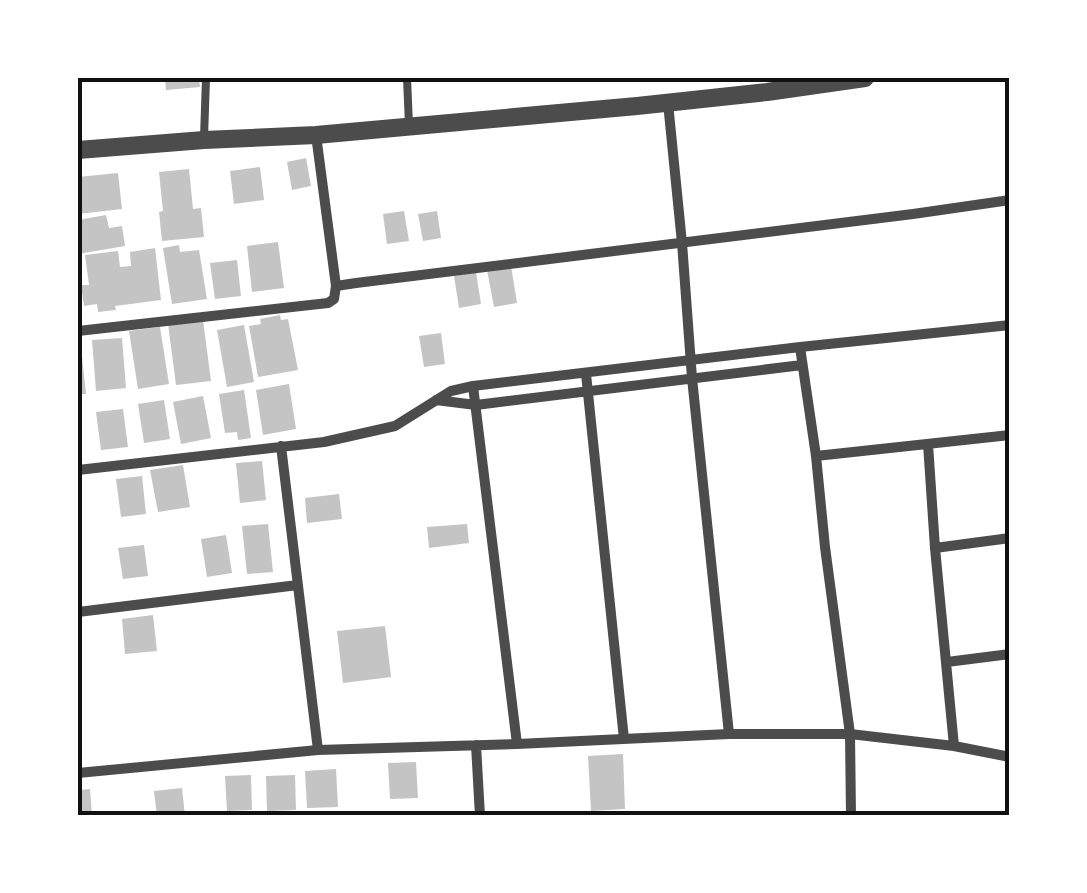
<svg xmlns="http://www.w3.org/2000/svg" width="1087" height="893" font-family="Roboto,sans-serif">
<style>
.building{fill:#c4c4c4}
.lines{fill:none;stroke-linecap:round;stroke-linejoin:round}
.service{stroke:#4c4c4c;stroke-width:8}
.minor{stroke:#4c4c4c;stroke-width:10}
.tertiary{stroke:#4c4c4c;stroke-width:18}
.neatline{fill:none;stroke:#111;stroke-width:4}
</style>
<rect width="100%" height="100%" fill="#fff"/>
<path class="building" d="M165 78H199L200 87 166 90Z
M306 158 311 186 292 190 287 162Z
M260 167 264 200 234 204 230 171Z
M189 169 193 209 201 208 204 237 162 241 159 212 163 211 159 172Z
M118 173 122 209 78 214V177Z
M404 211 409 241 387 244 383 214Z
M437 211 441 238 423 241 418 214Z
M106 215 109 228 122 226 125 246 78 254V220Z
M278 242 284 288 252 292 247 246Z
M179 245 180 252 199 250 207 299 172 304 163 248Z
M155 248 161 300 115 306 116 310 98 312 97 304 84 306 81 285H89L85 255 118 251 120 267 131 266 130 252Z
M237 260 241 296 215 299 210 263Z
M511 266 517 303 494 307 487 270Z
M476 272 481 304 459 308 454 276Z
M280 315 281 320 288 319 298 370 258 377 249 326 261 324 260 319Z
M203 320 211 381 176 385 168 324Z
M244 325 254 382 227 387 217 330Z
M160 327 169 384 138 389 129 331Z
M441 333 445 364 424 367 419 336Z
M78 338H80L86 394H78Z
M122 338 126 388 96 391 92 340Z
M289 384 296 429 263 435 256 390Z
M244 390 251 438 238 440 237 432 225 433 219 394Z
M203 396 211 438 181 444 173 402Z
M164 400 170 439 144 443 138 404Z
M123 409 128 447 101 450 96 412Z
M262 461 266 500 240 503 236 463Z
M183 465 190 507 158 512 150 470Z
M142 476 146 514 121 517 116 479Z
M339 494 342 519 307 523 305 498Z
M268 524 273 572 247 574 242 526Z
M467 524 469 543 429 548 427 527Z
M226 535 232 573 207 577 201 539Z
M144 545 148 576 123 579 118 548Z
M153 615 157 651 125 654 122 619Z
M385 626 391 677 343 683 337 631Z
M623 754 625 809 591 811 588 756Z
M416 762 418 798 390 799 388 763Z
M336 769 338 807 307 808 305 771Z
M251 775 252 810 227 811 225 776Z
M295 775 296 810 267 811 266 776Z
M182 788 185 816H157L154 791Z
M90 789 92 816H78V790Z"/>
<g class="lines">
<path class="service" d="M407 78 409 125
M204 138 206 78"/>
<path class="minor" d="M668 103 682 243 692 378 729 734
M316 135 336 286
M78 331 328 303 334 299 336 286 356 283 913 214 1010 200
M586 374 624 739
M473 386 517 744
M436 400 476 405 802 365
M928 444 935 548 954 746
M281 446 318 750
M816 456 1010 435
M78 470 324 442 395 426 451 391 473 386 800 347
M935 548 1010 538
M78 612 298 585
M947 662 1010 654
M476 745 480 816
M78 773 318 750 517 744 729 734H850L954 746 1010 757
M851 816 850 734 825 547 816 456 800 347 1010 325"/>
<path class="tertiary" d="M78 150 204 140 316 135 637 106 767 92 865 78"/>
</g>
<rect width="1087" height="893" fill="none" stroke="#ffffff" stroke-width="160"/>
<rect x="80" y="80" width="927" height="733" class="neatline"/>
</svg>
